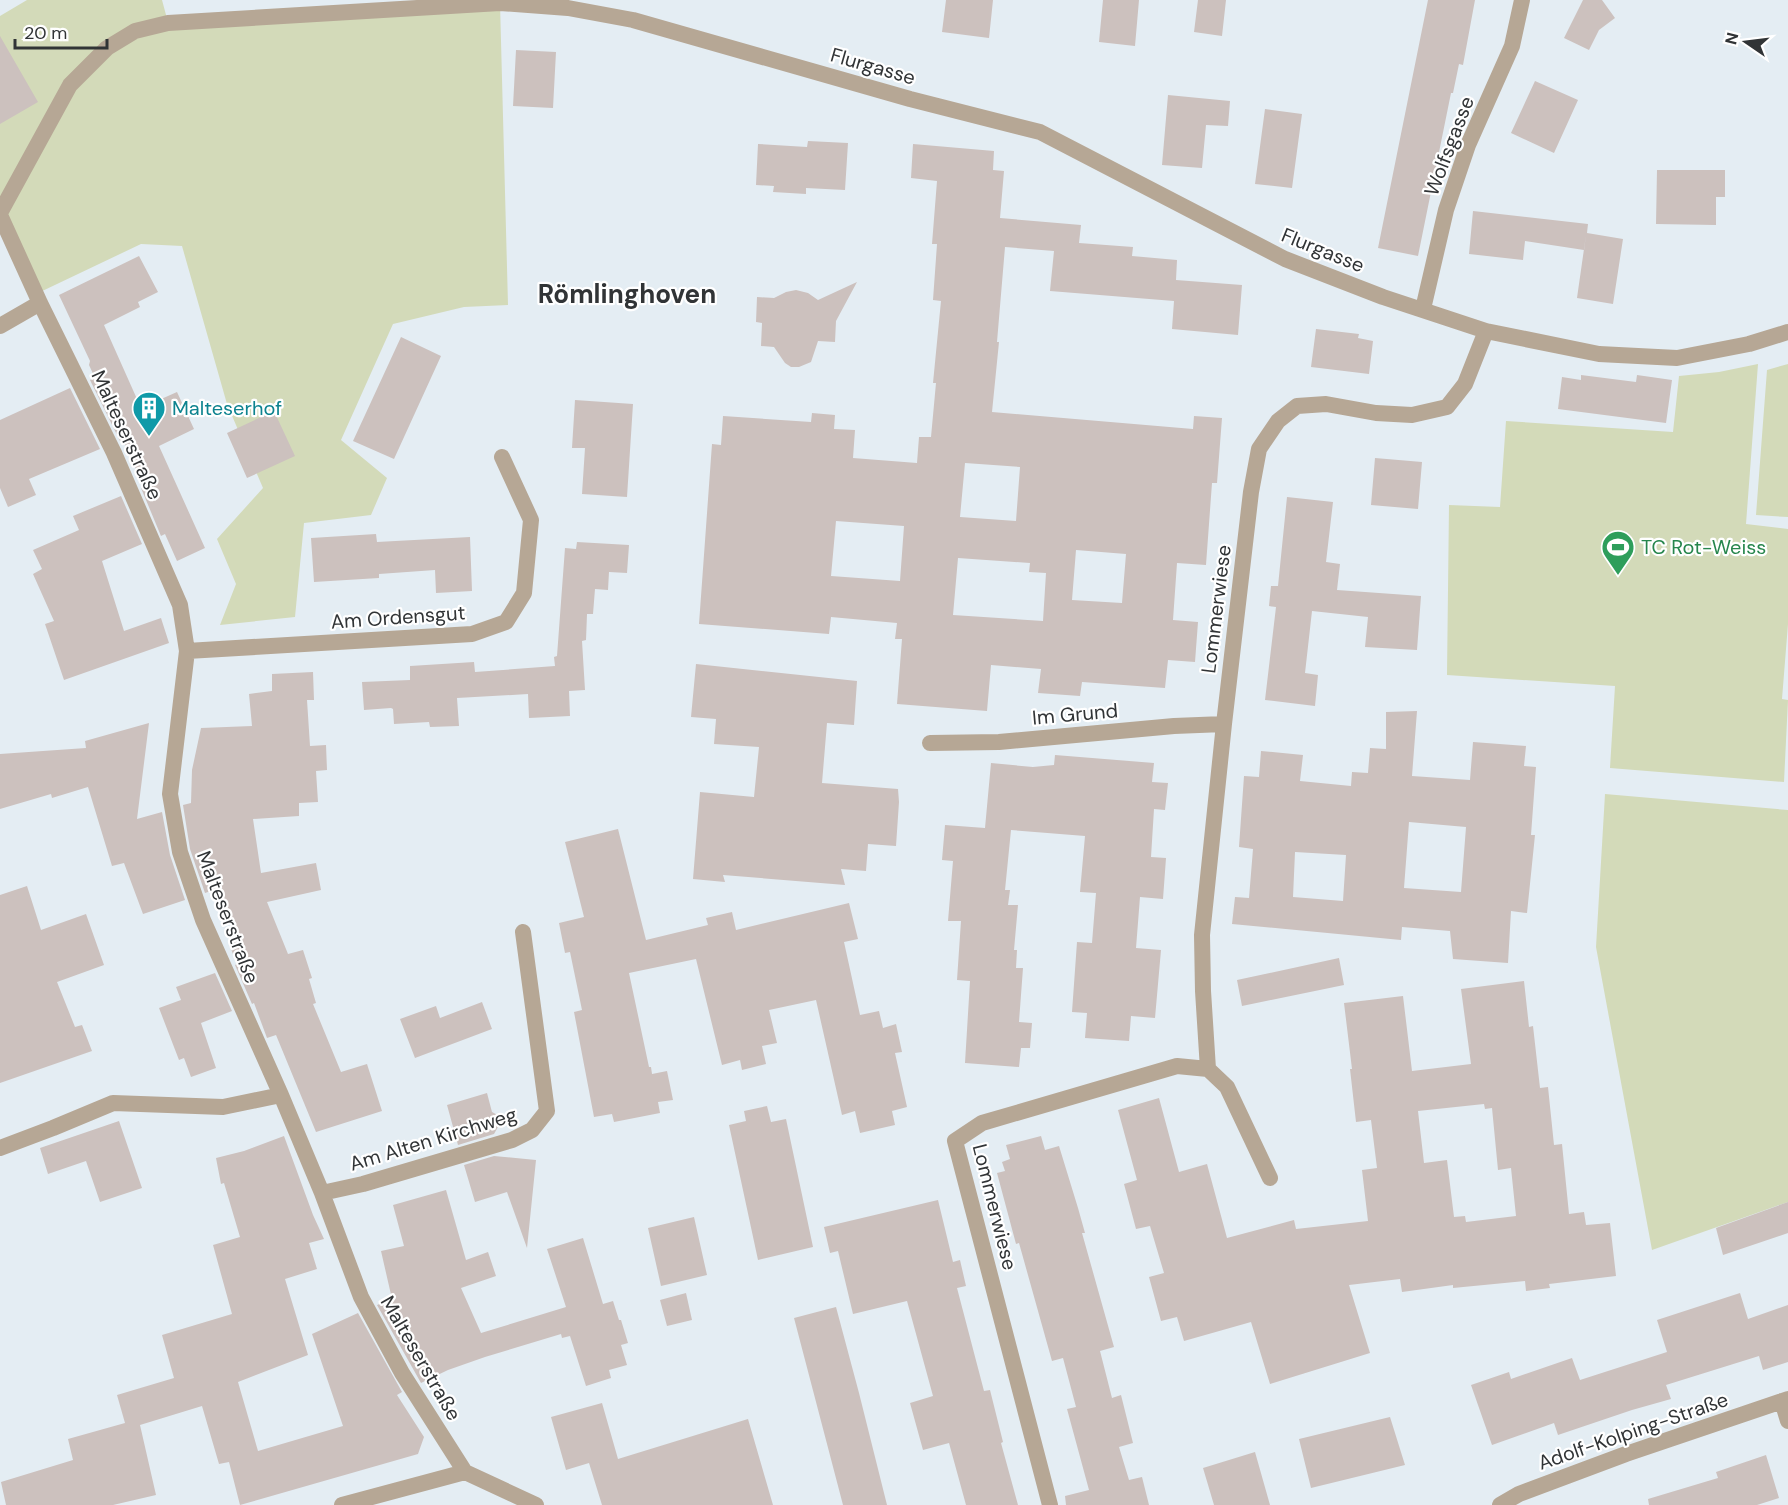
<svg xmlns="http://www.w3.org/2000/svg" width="1788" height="1505" font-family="'DM Sans',sans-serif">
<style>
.green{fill:#d3dab9}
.building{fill:#ccc1be;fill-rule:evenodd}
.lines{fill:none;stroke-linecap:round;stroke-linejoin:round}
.minor{stroke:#b6a795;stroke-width:16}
.labels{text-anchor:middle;stroke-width:4.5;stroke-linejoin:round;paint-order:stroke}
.street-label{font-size:20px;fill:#313436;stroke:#fff}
.culture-label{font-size:20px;fill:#0d838f;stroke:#fff;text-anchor:start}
.leisure-label{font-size:20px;fill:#27864d;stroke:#fff;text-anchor:start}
.district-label{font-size:26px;font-weight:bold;fill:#313436;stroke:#fff}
</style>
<rect width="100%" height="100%" fill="#e4edf3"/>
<path class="green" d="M27 0H162L169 26 500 3 508 305 464 307 393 324 341 440 387 478 371 515 304 523 295 617 220 625 236 584 217 539 263 488 227 404 182 246 141 244 36 294 0 215V16Z
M1758 364 1746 524 1788 529V624L1782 699 1788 700 1784 782 1610 768 1615 686 1447 675 1449 505 1500 507 1506 421 1673 432 1679 376 1719 372Z
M1788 364V517L1756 515 1767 370Z
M1605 794 1788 810V1202L1652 1250 1596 947Z"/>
<path class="building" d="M946 0H993L989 38 942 32Z
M1103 0H1139L1135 46 1099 42Z
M1198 0H1226L1222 36 1194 32Z
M1428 0H1475L1463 65 1459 64 1453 93H1451L1418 256 1378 248Z
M1583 0H1602L1615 18 1599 30 1589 50 1564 38Z
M0 36 38 102 0 124Z
M516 50 556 52 553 108 513 106Z
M1535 81 1578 100 1554 153 1511 133Z
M1168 95 1230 101 1228 126 1206 125 1202 168 1162 165Z
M1265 109 1302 114 1292 188 1255 184Z
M808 141 848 143 845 190 806 188V194L773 192 774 186 756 185 758 144 807 147Z
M913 144 994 151 993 170 1004 171 1000 218 1081 225 1079 243 1133 247 1132 256 1177 260 1176 280 1242 285 1238 335 1172 329 1174 301 1050 291 1054 251 1005 247 997 342H999L992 412 1193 429 1194 416 1222 418 1217 483H1212L1206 565 1177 563 1173 620 1198 622 1195 662 1168 660 1165 688 1082 682 1080 696 1038 693 1041 669 991 665 987 711 897 704 902 639H895L897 623 831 617 829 634 699 624 712 444 721 445 723 416 811 422 812 413 835 415 834 429 855 430 853 458 917 463 919 437H931L936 383H933L941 301 933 300 937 244H932L937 181 911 178ZM965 463 1020 467 1016 521 960 517ZM836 521 904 526 900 581 831 576ZM1076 550 1126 554 1122 603 1072 600ZM958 558 1030 563 1029 572 1046 573 1043 621 953 615Z
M1657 170H1725V197H1716V225L1656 224Z
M1473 211 1588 224 1587 233 1623 239 1613 304 1577 298 1586 235 1584 250 1525 241 1523 260 1469 254Z
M139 256 158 292 138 302 140 307 104 325 141 408 177 392 194 429 159 446 205 548 177 561 165 534 161 536 141 488 144 487 123 440 120 441 90 380 95 378 89 365 90 361 59 295Z
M857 282 836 321 835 342 818 341 811 362 799 367H791L785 363 774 347 761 346 762 323 756 322 757 297 774 298 786 292 796 290 808 293 818 300Z
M1316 329 1359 334 1358 338 1373 341 1369 374 1311 367Z
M401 337 441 356 394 459 353 441Z
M1581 375 1636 382 1637 375 1672 380 1666 423 1558 409 1562 377 1581 380Z
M70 388 100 449 29 479 36 495 8 507 0 488V420Z
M575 400 633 404 627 497 582 494 585 448H572Z
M274 411 295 456 247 478 227 433Z
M1375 458 1422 462 1418 509 1371 505Z
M121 496 142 544 102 561 124 631 161 618 169 643 64 680 45 624 54 621 33 574 42 569 33 550 79 530 73 516Z
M1287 497 1333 502 1326 562 1340 564 1337 590 1421 596 1417 650 1365 647 1368 617 1312 611 1305 673 1318 675 1315 706 1265 700 1276 607 1269 606 1271 586H1278Z
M376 534 377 542 470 537 472 591 436 593 435 570 379 574V578L314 582 311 538Z
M577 542 629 545 627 573 609 572 608 590 595 589 593 614H587L586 640 582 641 585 690 569 691 570 716 529 718 528 694 457 698 459 726 430 727 429 722 394 724 393 709 391 708 364 710 362 682 410 680V666L474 662 475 672 555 666 554 657 557 656 565 548 576 549Z
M696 664 857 681 854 725 827 723 822 783 898 789 899 802 896 846 868 844 866 871 841 869 845 885 723 875 725 882 693 879 700 792 754 797 759 747 714 744 716 719 691 717Z
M313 672 314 700H307L310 746 326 745 327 770 316 771 318 802 299 803V816L253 819 261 873 316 863 321 890 267 902 288 954 303 950 312 978 309 979 316 1003 313 1004 341 1072 367 1064 382 1111 316 1132 276 1035 267 1038 254 1003 252 1004 235 965 237 964 229 944 238 941 217 889 205 893 190 849 183 805 191 803 192 770 201 728 252 726 249 694 272 691V674Z
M1417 711 1412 776 1470 780 1473 742 1526 746 1524 766 1536 767 1531 835H1535L1527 913 1511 911 1508 963 1453 959 1450 931 1402 927 1401 940 1232 924 1235 897 1249 898 1253 849 1239 847 1244 776 1259 777 1261 751 1303 755 1300 781 1351 786 1352 772 1368 773 1370 748 1386 749V712ZM1409 822 1466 827 1461 892 1404 888ZM1295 852 1346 855 1343 901 1293 897Z
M149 723 137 819 162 812 170 855 185 900 143 914 124 863 112 866 88 787 52 798 51 794 0 809V754L86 748 85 741Z
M1055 755 1154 763 1152 782 1168 783 1165 810 1154 809 1151 857 1166 858 1163 899 1140 897 1136 948 1161 950 1155 1018 1131 1016 1129 1041 1085 1038 1087 1013 1072 1012 1077 942 1092 943 1096 893 1080 892 1085 836 1011 830 1005 890H1010L1008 905H1018L1014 950H1017L1016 968H1023L1019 1022 1032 1023 1030 1048H1021L1019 1067 965 1063 970 981 957 980 961 921H948L953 861 942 860 945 825 985 828 991 763 1033 767 1054 765Z
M618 829 646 940 708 925 706 918 732 912 736 930 849 903 858 939 844 942 860 1015 879 1011 883 1028 896 1024 902 1052 895 1053 907 1107 892 1111 895 1125 860 1133 855 1111 842 1115 816 1000 769 1010 777 1043 762 1046 766 1064 742 1070 740 1060 722 1065 696 959 629 973 649 1067H651L652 1074 667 1071 673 1100 658 1102 660 1113 614 1122 612 1114 594 1117 574 1012 582 1010 570 952 565 953 559 923 584 917 565 842Z
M27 886 41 930 86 914 104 965 57 982 75 1027 82 1025 92 1051 0 1083V895Z
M1339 958 1344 985 1242 1006 1237 980Z
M215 973 232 1011 201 1023 216 1068 191 1077 184 1058 179 1060 159 1008 181 1000 176 987Z
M1524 981 1529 1027 1533 1026 1540 1088 1548 1087 1554 1145 1562 1144 1569 1214 1584 1212 1586 1225 1610 1223 1616 1276 1549 1284 1550 1288 1526 1291 1525 1281 1453 1288V1285L1402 1292 1400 1279 1349 1285 1370 1353 1270 1384 1251 1322 1184 1341 1177 1317 1161 1321 1149 1277 1164 1273 1150 1226 1136 1229 1124 1184 1137 1180 1118 1110 1159 1098 1179 1172 1207 1164 1227 1238 1294 1220 1296 1229 1368 1221 1362 1170 1377 1168 1371 1120 1356 1122 1350 1069H1352L1344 1003 1403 996 1412 1071 1471 1064 1461 989ZM1484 1104 1485 1109 1492 1108 1498 1170 1511 1168 1516 1216 1466 1222 1465 1216 1454 1217 1447 1160 1424 1163 1418 1111Z
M482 1002 492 1029 415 1058 400 1019 436 1006 440 1018Z
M487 1093 492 1112 503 1118 494 1134 458 1145 447 1105Z
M767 1106 771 1122 786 1119 813 1247 758 1260 729 1125 746 1121 744 1111Z
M119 1121 142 1188 100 1202 86 1161 48 1174 40 1148Z
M284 1136 313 1215 324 1239 309 1243 317 1269 285 1279 308 1355 238 1382 258 1451 343 1426 312 1334 358 1313 402 1392 397 1395 424 1437 418 1454 240 1505 229 1462 219 1464 202 1406 140 1425 156 1495 113 1505H6L1 1482 73 1460 68 1439 125 1423 117 1395 174 1378 162 1335 232 1314 213 1245 240 1237 224 1183 221 1184 216 1158 244 1151Z
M1041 1136 1045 1150 1059 1146 1078 1208 1085 1233H1082L1114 1347 1100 1351 1112 1398 1121 1395 1133 1443 1119 1447 1129 1480 1142 1477 1149 1505H1066L1065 1496 1089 1490 1067 1409 1076 1407 1063 1358 1052 1361 1019 1243 1016 1244 997 1173 1005 1171 1002 1162 1010 1159 1006 1145Z
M494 1156 536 1160 527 1248 507 1192 475 1202 464 1165Z
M446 1190 466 1260 488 1252 496 1276 461 1288 481 1333 566 1307 547 1249 583 1238 603 1304 613 1301 619 1320H621L628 1343 621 1345 627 1365 609 1370 611 1378 586 1386 570 1336 562 1338 561 1334 485 1357 448 1370 421 1383 377 1305 392 1299 381 1251 404 1246 393 1205Z
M938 1200 953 1262 960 1260 966 1286 957 1288 984 1391 990 1390 1003 1442 1001 1443 1018 1505H966L949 1443 923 1450 910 1403 933 1396 907 1301 853 1314 838 1251 830 1253 824 1227Z
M1788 1202V1233L1723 1255 1716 1228Z
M694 1217 707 1275 661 1286 648 1228Z
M686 1293 692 1320 667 1326 660 1300Z
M1740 1293 1748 1319 1788 1305V1362L1763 1370 1759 1356 1666 1385 1671 1399 1632 1410 1558 1435 1554 1423 1492 1445 1471 1385 1509 1372 1511 1379 1572 1358 1580 1380 1667 1352 1657 1320Z
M836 1307 859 1393 887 1505H843L794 1318Z
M602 1403 618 1459 748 1419 773 1505H602L589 1463 566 1470 551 1417Z
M1390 1417 1405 1465 1311 1488 1299 1439Z
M1255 1452 1270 1505H1214L1203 1468Z
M1766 1455 1779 1498 1757 1505H1649L1648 1499 1718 1478 1716 1472Z"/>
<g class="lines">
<path class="minor" d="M0 213 70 85 107 48 135 31 168 23 500 3 568 8 633 20 910 99 1040 132 1285 259 1383 297 1486 331 1599 354 1677 358 1749 344 1788 332
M0 215 40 303 114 453 180 605 187 651 170 794 180 852 203 920 281 1095 322 1193 361 1297 402 1373 465 1472 536 1505
M1423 309 1446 210 1468 145 1512 46 1522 0
M0 326 40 303
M187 651 472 634 506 622 524 593 531 520 502 457
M930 743 999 742 1174 726 1224 724
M1208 1069 1203 991 1202 935 1224 724 1251 492 1259 449 1278 421 1297 406 1326 404 1376 413 1412 415 1447 407 1465 384 1486 331
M0 1148 53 1128 113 1103 223 1107 281 1095
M322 1193 363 1184 512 1140 532 1130 547 1111 523 932
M1782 1401 1788 1421
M342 1505 465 1472
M1050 1505 955 1141 982 1123 1177 1066 1208 1069 1227 1087 1270 1178
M1500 1505 1519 1494 1626 1454 1788 1399"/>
</g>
<defs>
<symbol id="building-pin" viewBox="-11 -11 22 30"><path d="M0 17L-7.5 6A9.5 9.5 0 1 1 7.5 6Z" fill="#0f9aa8" stroke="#fff"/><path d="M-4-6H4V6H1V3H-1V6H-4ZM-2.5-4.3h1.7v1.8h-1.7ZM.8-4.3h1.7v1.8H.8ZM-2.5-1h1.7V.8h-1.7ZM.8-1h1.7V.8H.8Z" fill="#fff"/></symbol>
<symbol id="stadium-pin" viewBox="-11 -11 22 30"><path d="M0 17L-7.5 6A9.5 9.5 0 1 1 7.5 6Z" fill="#2e9e5b" stroke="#fff"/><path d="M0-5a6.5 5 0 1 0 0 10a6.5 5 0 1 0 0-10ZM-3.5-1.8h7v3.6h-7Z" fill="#fff"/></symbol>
</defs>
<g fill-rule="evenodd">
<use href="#building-pin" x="130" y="389" width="38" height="52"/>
<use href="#stadium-pin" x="1599" y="528" width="38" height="52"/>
</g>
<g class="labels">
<g class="street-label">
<text transform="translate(873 66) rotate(16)" y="7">Flurgasse</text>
<text transform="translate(1449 146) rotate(-69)" y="7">Wolfsgasse</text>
<text transform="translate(1323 250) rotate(22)" y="7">Flurgasse</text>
<text transform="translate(127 435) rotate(65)" y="7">Malteserstraße</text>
<text transform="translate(1216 609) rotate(-83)" y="7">Lommerwiese</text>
<text transform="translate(398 617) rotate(-4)" y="7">Am Ordensgut</text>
<text transform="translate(1075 714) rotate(-5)" y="7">Im Grund</text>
<text transform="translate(228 917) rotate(69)" y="7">Malteserstraße</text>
<text transform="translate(433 1139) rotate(-17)" y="7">Am Alten Kirchweg</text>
<text transform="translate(995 1207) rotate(76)" y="7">Lommerwiese</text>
<text transform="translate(421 1358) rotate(60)" y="7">Malteserstraße</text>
<text transform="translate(1633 1431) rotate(-19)" y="7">Adolf-Kolping-Straße</text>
</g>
<g class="culture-label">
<text x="172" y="415">Malteserhof</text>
</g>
<g class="leisure-label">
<text x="1641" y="554">TC Rot-Weiss</text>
</g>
<g class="district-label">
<text x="627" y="303">Römlinghoven</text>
</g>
</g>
<g transform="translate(1746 42) rotate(284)" stroke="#ffffff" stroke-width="4.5" paint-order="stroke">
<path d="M0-4.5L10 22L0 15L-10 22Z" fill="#313436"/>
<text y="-9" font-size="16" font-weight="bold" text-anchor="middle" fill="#313436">N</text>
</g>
<path d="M15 39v9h92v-9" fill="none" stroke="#313436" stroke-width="3"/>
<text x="24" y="39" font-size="18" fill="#313436" stroke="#ffffff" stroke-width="4.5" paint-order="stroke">20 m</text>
</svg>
